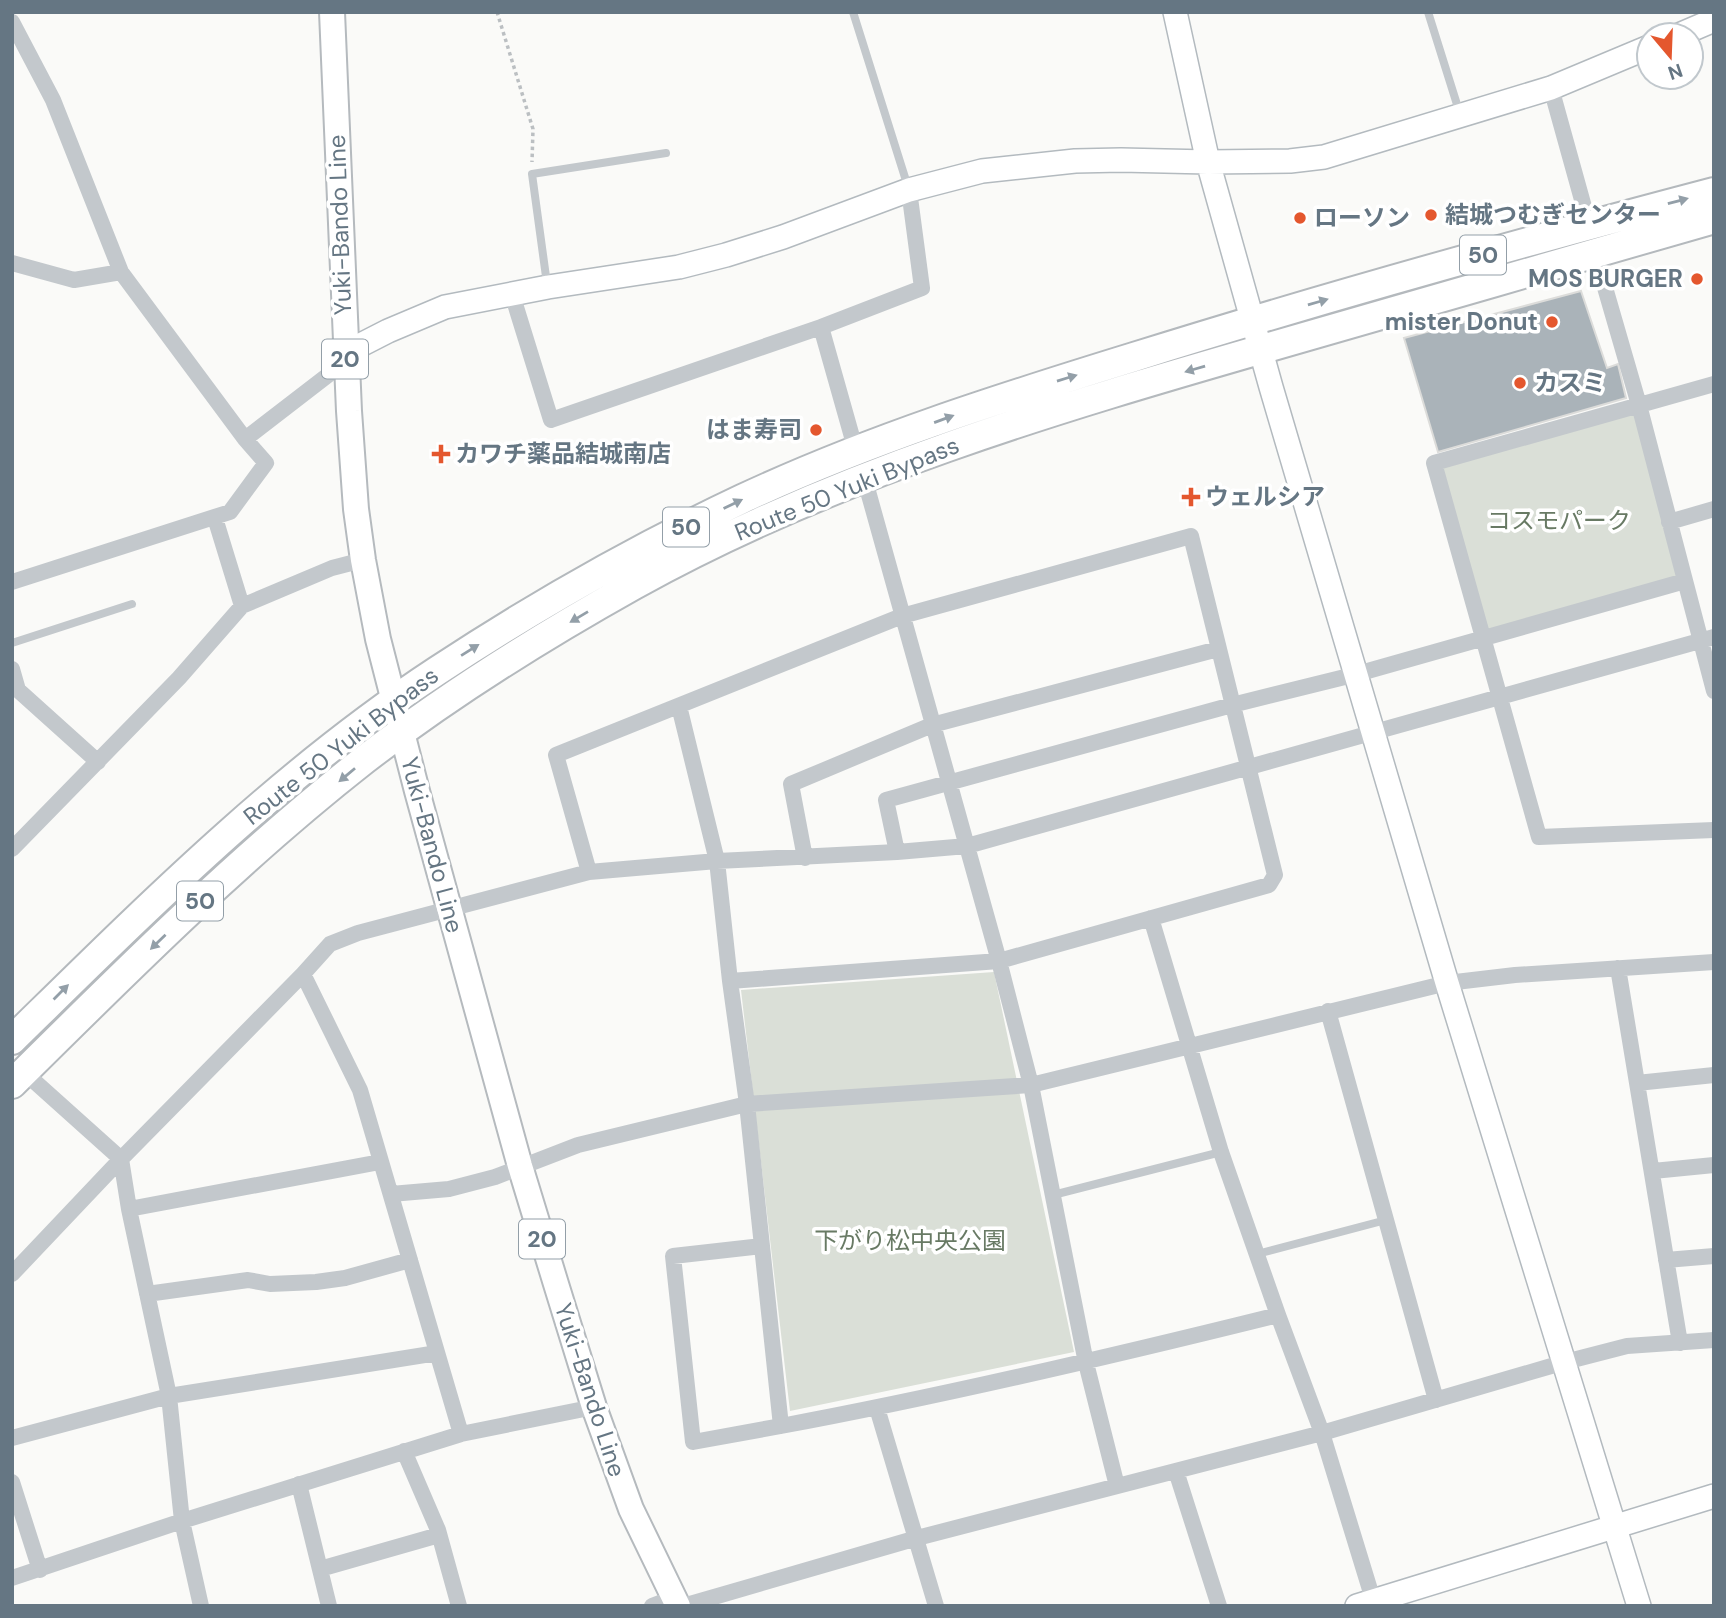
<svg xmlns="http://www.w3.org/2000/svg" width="1726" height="1618" font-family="'DM Sans','Noto Sans JP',sans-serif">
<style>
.green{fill:#dadfd7}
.building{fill:#aab3b9;stroke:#dcdcda;stroke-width:2}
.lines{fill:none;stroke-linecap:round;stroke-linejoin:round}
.secondary-casing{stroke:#b3babf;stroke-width:26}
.primary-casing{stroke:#b5babe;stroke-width:28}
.highway-casing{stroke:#b4b9bd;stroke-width:32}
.path{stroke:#bbbfc2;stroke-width:3.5;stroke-dasharray:3.5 3.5;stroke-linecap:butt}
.lane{stroke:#c3c8cc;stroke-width:8}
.street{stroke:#c3c8cc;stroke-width:16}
.secondary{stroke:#fff;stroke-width:23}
.primary{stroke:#fff;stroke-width:24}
.highway{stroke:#fff;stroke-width:28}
.oneway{fill:#939fa8}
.poi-dot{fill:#e4572e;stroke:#fff;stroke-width:2.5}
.labels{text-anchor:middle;stroke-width:7;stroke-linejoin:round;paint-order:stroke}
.shield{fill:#fff;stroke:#939fa8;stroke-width:2}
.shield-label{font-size:23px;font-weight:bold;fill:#657683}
.poi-label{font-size:24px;font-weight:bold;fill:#657683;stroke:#fff;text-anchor:start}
.street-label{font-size:24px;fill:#657683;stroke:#fff}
.park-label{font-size:24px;fill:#687a64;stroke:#fff}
</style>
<rect width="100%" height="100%" fill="#fafaf8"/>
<path class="green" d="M1634 412 1678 577 1487 631 1438 466Z
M994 972 1074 1352 790 1411 741 990Z"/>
<path class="building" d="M1581 291 1607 368 1618 364 1626 398 1438 452 1404 338Z"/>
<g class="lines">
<defs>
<path id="secondary" d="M1175 12 1208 162 1271 387 1447 983 1639 1606
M1679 35 1714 20
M345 353 388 331 445 307 548 287 679 267 726 255 783 237 909 190 982 171 1075 161 1121 160 1208 162 1290 161 1324 157 1551 88 1649 47
M1357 1606 1714 1496"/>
<path id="primary" d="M332 12 349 411 356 509 363 560 378 639 417 791 520 1166 556 1284 594 1407 631 1509 678 1606"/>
<path id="highway" d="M12 1040C146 909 280 774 437 671 534 607 636 549 742 499 868 440 1001 398 1134 357 1326 297 1520 243 1714 192
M12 1084C125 972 239 858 364 760 448 695 541 637 634 585 834 474 1054 409 1273 346 1420 304 1567 261 1714 219"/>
</defs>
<use href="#secondary" class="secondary-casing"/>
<use href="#primary" class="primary-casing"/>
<use href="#highway" class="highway-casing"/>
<path class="path" d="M497 12 533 129 532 162"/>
<path class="lane" d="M853 12 908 187
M1428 12 1460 114
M547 284 532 174 666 153
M12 643 132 604
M1053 1195 1221 1152
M1257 1254 1386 1220"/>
<path class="street" d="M12 22 53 100 121 272 245 439 266 463 230 512 12 582
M1551 88 1589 225
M1595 253 1639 405 1714 691
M12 263 74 280 121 272
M512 294 551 420 821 327 922 288 909 190
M821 327 856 451
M1714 384 1434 463 1539 837 1714 830
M245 439 345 362
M864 477 999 961 1031 1085 1086 1363 1117 1486
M215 518 242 606
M1669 522 1714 509
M12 669 18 690 98 762
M679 706 717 861 730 981 747 1104 781 1426C948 1395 1113 1356 1278 1315
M12 849 179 678 242 606 332 568 363 560
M897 852 886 800 1232 705 1357 674 1685 581
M805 858 791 784 932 725 1218 649
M589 872 556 755 902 616 1191 536 1275 875 1269 885 999 961 730 981
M1151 918 1221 1152 1278 1315 1322 1433 1375 1606
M1618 968 1680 1343
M303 974 330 944 358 933 589 872 717 861 897 852 967 846 1714 637
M1328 1011 1436 1400
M24 1072 121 1159 129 1209 169 1396 182 1521 201 1606
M1637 1083 1714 1075
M1653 1171 1714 1165
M391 1194 449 1189 495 1177 578 1145 747 1104 1031 1085 1447 983 1515 975 1714 962
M129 1209 380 1162
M762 1246 673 1256 693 1442 781 1426
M1666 1260 1714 1256
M12 1274 121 1159 303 974 360 1090 461 1434
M147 1294 248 1280 270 1284 316 1282 345 1278 410 1260
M877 1408 936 1606
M12 1438 169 1396 437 1353
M404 1451 438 1530 459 1606
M1176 1471 1219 1606
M12 1482 40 1570
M299 1484 329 1606
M320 1569 439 1535
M12 1578 182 1521 461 1434 594 1407
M652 1606 673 1598
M683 1606 917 1538 1322 1433 1565 1362 1627 1346 1714 1340"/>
<use href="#secondary" class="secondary"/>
<use href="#primary" class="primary"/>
<use href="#highway" class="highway"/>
</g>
<defs><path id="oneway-solid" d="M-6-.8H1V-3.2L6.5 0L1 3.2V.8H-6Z" transform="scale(1.75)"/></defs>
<g class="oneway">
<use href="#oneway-solid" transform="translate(1678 201) rotate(-15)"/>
<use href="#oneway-solid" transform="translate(1318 302) rotate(-16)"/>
<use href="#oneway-solid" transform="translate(1195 369) rotate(164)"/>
<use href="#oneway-solid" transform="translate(1067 378) rotate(-17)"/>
<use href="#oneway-solid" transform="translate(944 419) rotate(-20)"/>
<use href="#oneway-solid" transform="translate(733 504) rotate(-26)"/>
<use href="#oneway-solid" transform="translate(579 617) rotate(149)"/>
<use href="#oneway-solid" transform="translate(470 650) rotate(-32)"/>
<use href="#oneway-solid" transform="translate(347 775) rotate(140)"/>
<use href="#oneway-solid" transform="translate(158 942) rotate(136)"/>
<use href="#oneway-solid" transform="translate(61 992) rotate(-45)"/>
</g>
<g class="poi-dot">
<circle cx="1431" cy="215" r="7"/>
<circle cx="1300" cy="218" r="7"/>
<circle cx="1697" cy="279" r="7"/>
<circle cx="1552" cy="322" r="7"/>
<circle cx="1520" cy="383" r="7"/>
<circle cx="816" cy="430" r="7"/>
<path d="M437.5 443.5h7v7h7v7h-7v7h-7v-7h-7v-7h7z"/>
<path d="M1187.5 486.5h7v7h7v7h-7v7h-7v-7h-7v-7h7z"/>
</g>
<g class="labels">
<g class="shield">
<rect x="1460" y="235.5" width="46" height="39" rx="5"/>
<rect x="322" y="339.5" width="46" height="39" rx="5"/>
<rect x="663" y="507.5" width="46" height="39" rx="5"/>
<rect x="177" y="881.5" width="46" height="39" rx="5"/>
<rect x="519" y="1219.5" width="46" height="39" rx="5"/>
</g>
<g class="shield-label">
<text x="1483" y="263">50</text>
<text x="345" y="367">20</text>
<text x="686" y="535">50</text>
<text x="200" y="909">50</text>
<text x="542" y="1247">20</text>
</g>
<g class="poi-label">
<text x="1445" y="223">結城つむぎセンター</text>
<text x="1314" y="226">ローソン</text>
<text x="1683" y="287" text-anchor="end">MOS BURGER</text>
<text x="1538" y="330" text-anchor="end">mister Donut</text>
<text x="1534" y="391">カスミ</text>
<text x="802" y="438" text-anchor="end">はま寿司</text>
<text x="455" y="462">カワチ薬品結城南店</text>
<text x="1205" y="505">ウェルシア</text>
</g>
<g class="street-label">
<text transform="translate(340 225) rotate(-92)" y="8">Yuki-Bando Line</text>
<text transform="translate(847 489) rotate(-22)" y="8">Route 50 Yuki Bypass</text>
<text transform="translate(341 746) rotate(-38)" y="8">Route 50 Yuki Bypass</text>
<text transform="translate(432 845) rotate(75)" y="8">Yuki-Bando Line</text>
<text transform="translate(590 1390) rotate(72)" y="8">Yuki-Bando Line</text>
</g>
<g class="park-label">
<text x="1559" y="529">コスモパーク</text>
<text x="910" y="1249">下がり松中央公園</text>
</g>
</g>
<rect width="1726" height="1618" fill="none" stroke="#657683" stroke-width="28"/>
<g transform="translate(1670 56) rotate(161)"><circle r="33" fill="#ffffff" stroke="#c1c8cd" stroke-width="2"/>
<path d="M0-5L12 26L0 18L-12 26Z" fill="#e4572e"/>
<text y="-10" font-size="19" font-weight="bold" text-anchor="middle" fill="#657683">N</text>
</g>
</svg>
